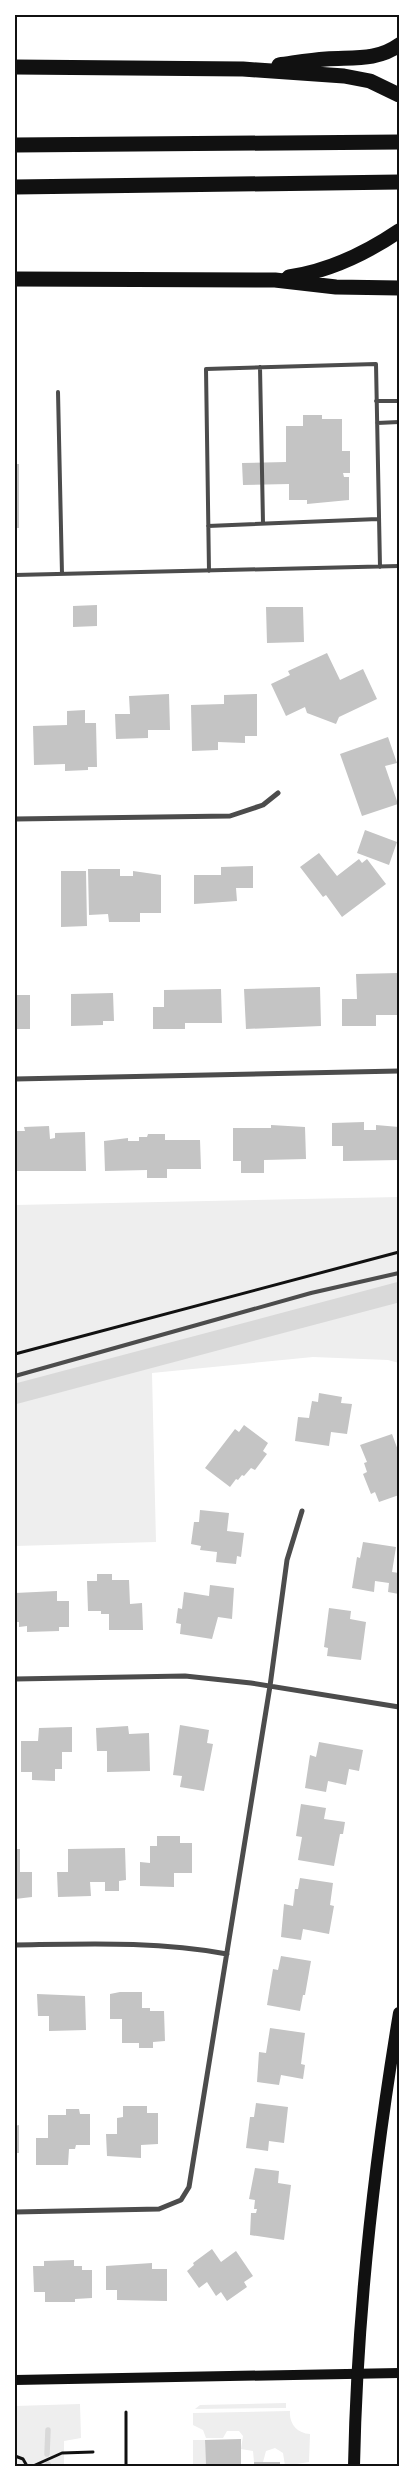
<svg xmlns="http://www.w3.org/2000/svg" width="414" height="2481" font-family="'Noto Sans',sans-serif">
<style>
.green{fill:#eee}
.lines{fill:none;stroke-linecap:round;stroke-linejoin:round}
.stream{stroke:#d9d9d9;stroke-width:5.5}
.canal{stroke:#d9d9d9;stroke-width:20}
.building{fill:#c4c4c4}
.path{stroke:#111;stroke-width:3}
.service{stroke:#4c4c4c;stroke-width:4}
.minor{stroke:#4c4c4c;stroke-width:5}
.secondary{stroke:#111;stroke-width:10}
.primary{stroke:#111;stroke-width:12}
.motorway{stroke:#111;stroke-width:15}
.neatline{fill:none;stroke:#111;stroke-width:2}
</style>
<rect width="100%" height="100%" fill="#fff"/>
<path class="green" d="M399 1197V1363L388 1360 313 1357 152 1373 156 1542 15 1546V1205Z
M286 2403V2408L195 2409 200 2405Z
M80 2404 81 2438 64 2441V2466H15V2406Z
M290 2411C289 2424 297 2433 310 2434L309 2462 285 2466 283 2453 275 2448 266 2451 263 2462H254L253 2451 241 2449 243 2436 239 2431H227L223 2438H206L203 2430 193 2425V2413Z
M193 2440H205L206 2466H193Z"/>
<g class="lines">
<path class="stream" d="M47 2454 48 2430
M48 2464 49 2466"/>
<path class="canal" d="M15 1394 399 1292"/>
</g>
<path class="building" d="M303 415H322V419H342V451H350V473H343L344 477H349V500L307 504V500H289V484L243 485 242 463 286 462V426H303Z
M15 448 17 464H19V528H15Z
M97 605V626L73 627V606Z
M266 607H303L304 642 267 643Z
M327 653 340 680 363 669 377 699 339 717 336 724 307 713 305 707 286 716 271 684 290 675 288 671Z
M169 694 170 730H148V738L116 739 115 714H130L129 696Z
M257 694V736H245V743L218 742V750L192 751 191 705 224 704V695Z
M85 710V723H96L97 767H88V770L65 771V764L34 765 33 726 67 725V711Z
M388 737 397 763 385 766 398 804 362 816 340 754Z
M365 830 397 842 389 865 357 853Z
M319 853 337 876 359 859 362 863 367 859 386 884 342 917 326 895 323 897 300 867Z
M253 866V888H236L237 901 194 904V875H221V867Z
M88 869H120V876H133V871L161 875V913H140V922H109L108 914 89 915Z
M61 871H86L87 926 61 927Z
M399 973V1015H376V1026H342V999H357L356 974Z
M320 987 321 1026 246 1029 244 989Z
M221 989 222 1023H185V1029H153V1007H164V990Z
M113 993 114 1021H103V1025L71 1026V994Z
M15 995H30V1029H15Z
M364 1122V1130H376V1125L399 1127V1160L343 1161V1146H332V1123Z
M271 1125 305 1127 306 1159 264 1160V1173H241V1161H233V1128H271Z
M49 1126 50 1139 55 1138V1133L85 1132 86 1171H15V1131H25L24 1127Z
M148 1134H165V1140H200L201 1169H167V1178H147V1170L105 1171 104 1141 128 1138V1141H139V1137H147Z
M319 1393 342 1397 341 1403 352 1404 347 1434 331 1432 329 1446 295 1441 298 1417 309 1418 312 1401 318 1402Z
M244 1425 268 1443 263 1451 267 1454 255 1470 251 1468 244 1476 242 1475 238 1480 236 1479 230 1487 205 1468 235 1429 239 1432Z
M392 1434 399 1453V1495L379 1502 375 1492 371 1494 363 1474 367 1472 364 1463 367 1462 360 1445Z
M200 1510 229 1513 227 1531 244 1533 241 1557 237 1556 236 1564 216 1562 217 1552 200 1550 201 1546 191 1544 194 1522H199Z
M363 1542 396 1547 392 1572 399 1573V1594L388 1592 389 1583 375 1581 374 1592 352 1588 357 1557 360 1558Z
M97 1574H112V1580H129L130 1604 142 1603 143 1630H109V1614H101V1611H88L87 1581H97Z
M210 1585 234 1588 232 1619 218 1617 212 1639 180 1634 181 1624 176 1623 178 1608 182 1609 184 1592 209 1596Z
M57 1591V1601H69V1627H59V1631L27 1632V1626L19 1627V1622H15V1593Z
M329 1608 351 1611 350 1619 366 1622 361 1660 327 1656 328 1648 324 1647Z
M180 1725 209 1730 207 1743 213 1744 204 1791 180 1787 182 1776 173 1775Z
M128 1726 129 1734 149 1733 150 1771 107 1772V1751H97L96 1728Z
M72 1727V1752H62V1769H55V1781L32 1780V1772H21V1741H38L39 1728Z
M319 1742 363 1750 359 1771 349 1769 346 1785 328 1781 326 1792 305 1788 310 1755 316 1757Z
M301 1804 326 1808 324 1819 345 1822 343 1834H340L334 1866 298 1860 302 1837 296 1836Z
M157 1836H180V1843H192V1873H174V1887L140 1886V1862L150 1863V1846H157Z
M125 1848 126 1880 119 1881V1891H105V1882H90L91 1896 58 1897 57 1872H68V1849Z
M15 1849H20V1872H32V1897L15 1899Z
M300 1878 333 1883 330 1905 334 1906 329 1934 303 1929 301 1940 281 1937 284 1904 293 1906 295 1889H298Z
M281 1956 311 1961 305 1995H303L300 2011 267 2005 273 1969 278 1970Z
M120 1992H142V2008H150V2011H164L165 2041 153 2042V2048H139V2043H122V2019H110V1994Z
M37 1994 85 1996 86 2030 49 2031V2016H38Z
M270 2028 305 2033 301 2064 305 2065 303 2079 281 2075 279 2085 257 2082 259 2052 266 2053Z
M256 2103 288 2107 284 2143 269 2141 268 2151 246 2148 250 2117H254Z
M123 2106H147V2113H158V2144L141 2145V2158L107 2156 106 2134H117V2118L123 2117Z
M66 2109H79L80 2114H90V2145H76L75 2149H69L68 2165H36V2138H48V2115H66Z
M19 2125V2153H15V2126Z
M255 2168 279 2171 278 2183 291 2185 284 2240 250 2235 251 2213H256L257 2209H254L255 2200 249 2199Z
M212 2249 221 2262 236 2251 253 2276 244 2282 247 2287 227 2301 221 2292 216 2296 207 2282 199 2288 187 2271 194 2265 193 2263Z
M74 2260V2266H82V2270H92V2298L75 2299V2302H45V2292H34L33 2266H44V2261Z
M152 2263V2269H167V2301L117 2300V2290H106V2266Z
M241 2439V2466H206L205 2440Z
M254 2462H280V2466H254Z"/>
<g class="lines">
<path class="path" d="M15 1354 399 1252
M126 2412V2466
M15 2456 23 2459 27 2466
M33 2466 62 2453 93 2452"/>
<path class="service" d="M260 367 263 523
M58 392 62 574
M376 401H399
M377 423 399 422
M208 526 378 519
M209 571 206 369 376 364 380 567
M15 575 399 566
M15 1376 311 1293 399 1273"/>
<path class="minor" d="M15 819 230 816 263 805 278 793
M15 1079 399 1071
M15 1679 185 1676 251 1683 399 1707
M15 1945C87 1944 156 1941 227 1954
M15 2212 159 2209 181 2200 189 2187 270 1686 287 1560 302 1511"/>
<path class="secondary" d="M15 2380 399 2373"/>
<path class="primary" d="M354 2466C357 2314 374 2163 399 2013"/>
<path class="motorway" d="M279 65C294 63 310 60 326 59 352 57 377 61 399 45
M15 67 243 69 344 76 370 81 399 95
M15 145 399 142
M15 187 399 182
M289 277C329 271 365 254 399 231
M15 279 275 280 336 287 399 288"/>
</g>
<rect width="414" height="2481" fill="none" stroke="#ffffff" stroke-width="32"/>
<rect x="16" y="16" width="382" height="2449" class="neatline"/>
</svg>
